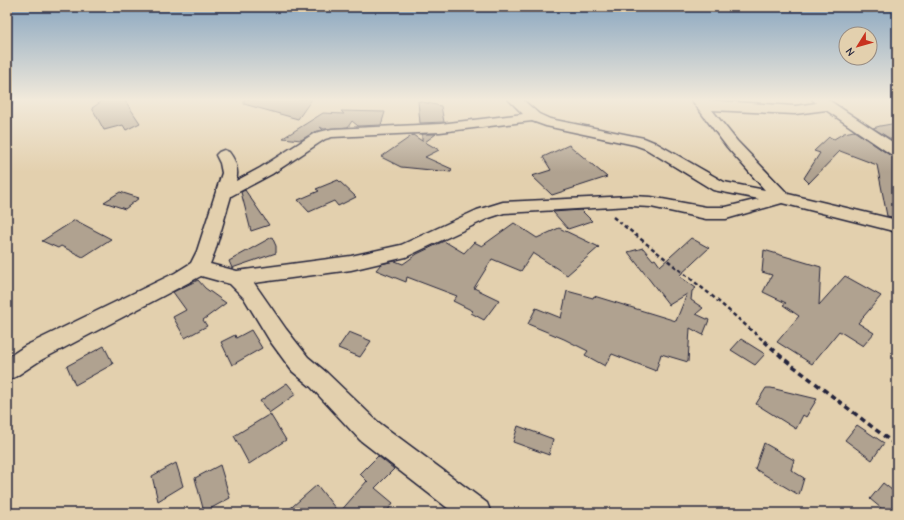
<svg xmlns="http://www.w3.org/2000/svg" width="904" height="520" font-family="'Comic Neue',sans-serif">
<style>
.building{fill:#b0a290;stroke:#22223b}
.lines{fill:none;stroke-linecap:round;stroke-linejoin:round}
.street-casing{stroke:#22223b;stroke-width:3}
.path-far1{stroke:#22223b;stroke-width:2.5;stroke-dasharray:4 3;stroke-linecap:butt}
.path{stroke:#22223b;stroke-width:3.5;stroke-dasharray:5.5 4;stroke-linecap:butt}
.street{fill:#e3d0ae;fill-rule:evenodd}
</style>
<rect width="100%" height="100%" fill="#e3d0ae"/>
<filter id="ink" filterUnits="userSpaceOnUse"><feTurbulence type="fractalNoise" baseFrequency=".025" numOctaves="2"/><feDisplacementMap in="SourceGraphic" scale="8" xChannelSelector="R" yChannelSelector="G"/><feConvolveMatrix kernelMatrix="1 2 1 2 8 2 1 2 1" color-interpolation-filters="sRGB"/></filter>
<g filter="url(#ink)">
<path class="building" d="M105 99H124L140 123 126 130 123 125 104 130 92 108Z
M244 99H312L298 119 244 104Z
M418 101 441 106 444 122 420 123Z
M341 111 385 112 381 125 358 126 352 121 348 127 324 129 320 127 323 130 314 132 301 140 283 138 323 113 344 114Z
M897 123V143L873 128 880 126Z
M854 131 891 156 897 158V218L887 216 877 165 840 151 809 183 804 178 820 153 814 151 829 137 834 139 844 133Z
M422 134H436L425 142 439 150 425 157 452 169 451 172 401 167 381 157 413 135 422 141Z
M569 145 607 177 552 195 532 176 551 170 543 157Z
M338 180 356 197 338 206 334 201 309 212 298 200 319 191 316 189Z
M245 190 269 225 251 231 241 192Z
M120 192 139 198 125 209 104 202Z
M581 210 592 221 568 229 553 212Z
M75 220 111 239 83 257 61 246 58 248 42 241Z
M514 223 537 238 559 228 599 247 567 275 533 253 521 271 492 259 474 288 499 300 484 320 471 313 473 311 453 301 457 296 407 277 406 282 376 270 381 264 395 261 403 264 417 254 444 241 464 253 474 242 482 246Z
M272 237 276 246V253L232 268 229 261Z
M691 238 709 248 679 276 696 288 692 291 691 300 703 308 696 314 709 320 703 335 690 328 688 362 661 354 656 371 612 354 605 366 585 355 588 351 564 339 528 324 536 308 561 318 567 291 593 298 594 296 676 321 687 294 669 305 628 252 643 248 653 260 655 259 660 266Z
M764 250 821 267 819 305 845 276 881 296 858 323 874 333 863 346 839 331 812 364 777 342 799 316 783 305 786 303 763 292 772 275 762 272Z
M198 280 205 288 226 303 203 320 207 326 185 338 173 317 186 310 173 292Z
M251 330 262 348 232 365 221 342 235 335 236 338Z
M349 332 371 341 360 357 338 348Z
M741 339 765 354 755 365 731 350Z
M104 346 113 364 75 385 67 366Z
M287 383 296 394 269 413 260 401Z
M766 388H771L817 399 806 417 803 415 796 429 756 404Z
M270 414 286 440 249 464 234 436Z
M857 425 884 443 872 460 845 440Z
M518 426 553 439 549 455 513 442Z
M764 443 794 460 791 470 804 478 799 495 755 469Z
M378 456 394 469 375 488 393 503 386 513H285L317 485 339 513 367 481 368 482 360 474Z
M176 463 183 486 158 501 152 476Z
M220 465 230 498 204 512 195 478Z
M883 483 897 494V513H887L870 499Z"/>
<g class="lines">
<defs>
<path id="street" d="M7 99H15L12 104 7 105Z
M508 99H522L539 114 550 119 644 138 656 143 724 182 765 190 727 147 691 99 795 106 816 103 812 99H827L897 145V157L892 155 826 110 795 114 712 110 737 141 788 194 897 220V232L782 203 726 219H706L651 207 631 206 504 213 489 218 406 257 351 270 254 283 286 329 308 357 327 373 378 422 487 503 491 513H454L360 440 311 387 292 371 270 341 244 298 230 284 201 276 41 360 15 377 7 380V358L25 346 175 273 191 263 197 251 222 173 220 163 216 155 219 152 224 150 229 152C236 161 239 170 236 181L260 168 315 133 332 129 440 124 523 114ZM532 121 546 126 635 145 646 149 713 190 759 199 726 207H706L651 197 631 196 503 202 477 210 401 245 351 256 237 271 210 264 215 251 231 196 272 174 325 139 332 137 440 132Z"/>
</defs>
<use href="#street" class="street-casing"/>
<path class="path-far1" d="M613 217 711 295 765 342"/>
<path class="path" d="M764 341 784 359 897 446"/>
<use href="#street" class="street"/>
</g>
</g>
<linearGradient id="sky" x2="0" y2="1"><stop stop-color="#89a6c0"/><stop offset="0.58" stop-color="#f2eadb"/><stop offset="1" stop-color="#f2eadb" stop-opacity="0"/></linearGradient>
<rect width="904" height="172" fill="url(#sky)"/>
<rect width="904" height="520" fill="none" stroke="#e3d0ae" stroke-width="24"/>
<rect x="12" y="12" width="880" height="496" fill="none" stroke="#22223b" stroke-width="1.5" filter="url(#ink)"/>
<g transform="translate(858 46) rotate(233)"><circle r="19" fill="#e3d0ae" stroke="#968a80"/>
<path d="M0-3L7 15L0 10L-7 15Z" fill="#c8321e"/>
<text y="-6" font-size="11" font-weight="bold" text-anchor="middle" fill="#22223b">N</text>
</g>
</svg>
